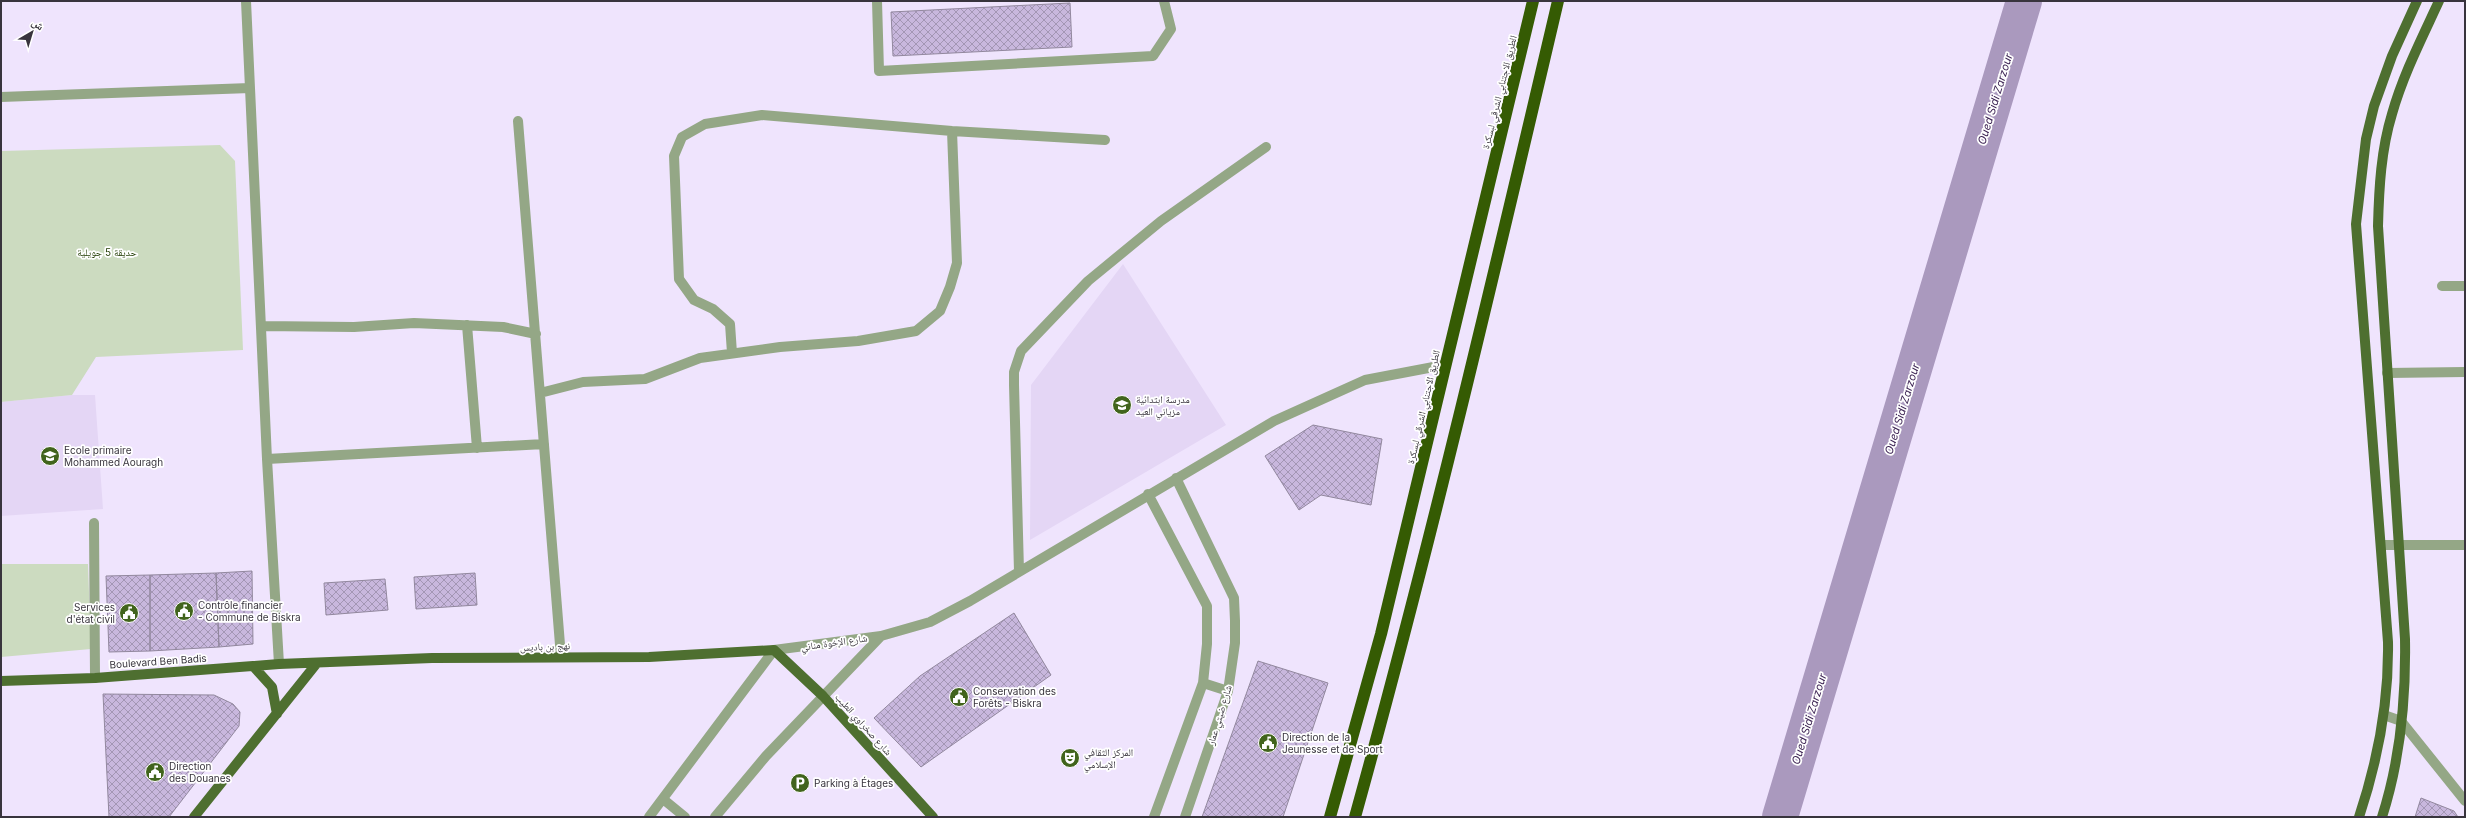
<svg xmlns="http://www.w3.org/2000/svg" width="2466" height="818" font-family="Inter,'Noto Naskh Arabic',sans-serif">
<style>
.built{fill:#e4d6f5}
.green{fill:#ccdbc0}
.lines{fill:none;stroke-linecap:round;stroke-linejoin:round}
.river{stroke:#aa99be;stroke-width:36}
.building{fill:url(#building-cross-hatch);stroke:#92889e}
.minor{stroke:#94a786;stroke-width:10}
.major{stroke:#4e6f30;stroke-width:10}
.highway{stroke:#355b03;stroke-width:12}
.labels{text-anchor:middle;stroke-width:3.5;stroke-linejoin:round;paint-order:stroke}
.street-label{font-size:10px;fill:#38343d;stroke:#fff}
.park-label{font-size:10px;fill:#264008;stroke:#fff}
.poi-label{font-size:10px;fill:#38343d;stroke:#fff;text-anchor:start}
.water-label{font-size:11px;font-style:italic;fill:#3d2454;stroke:#fff}
</style>
<defs>
<pattern id="building-cross-hatch" width="8" height="8" patternUnits="userSpaceOnUse"><rect width="8" height="8" fill="#c8b7dd"/><path d="M0 0l8 8M0 8l8-8" fill="none" stroke="#a396b4"/></pattern>
</defs>
<rect width="100%" height="100%" fill="#efe4fd"/>
<path class="built" d="M1123 264 1226 425 1030 540 1031 385Z
M72 395H95L103 509 1 516V402Z"/>
<path class="green" d="M220 145 235 161 243 350 96 357 72 395 1 402V151Z
M1 564H88L91 649 1 657Z"/>
<g class="lines">
<path class="river" d="M1780 817 2024 1"/>
</g>
<path class="building" d="M1070 3 1072 47 893 56 891 12Z
M1313 425 1382 439 1371 505 1321 495 1299 510 1265 456Z
M252 571 253 644 219 647 216 573Z
M216 573 219 647 150 651V575Z
M475 573 477 605 416 609 414 577Z
M150 575V651L109 652 106 576Z
M385 579 388 610 326 615 324 583Z
M1014 613 1051 675 921 767 874 718 920 676Z
M1258 661 1328 683 1283 817H1202Z
M103 694 214 695 233 704 240 712 239 726 169 817H109Z
M2421 798 2454 811 2458 817H2415Z"/>
<g class="lines">
<path class="minor" d="M246 1 267 459 279 664
M877 1 879 71 1153 56 1171 29 1164 1
M1 97 250 88
M518 121 561 657
M2442 286H2465
M467 325 477 448
M262 326 354 327 414 323 503 327 536 334
M732 353 730 324 713 309 694 300 679 279 674 156 682 137 705 124 762 115 952 131 1105 140
M2387 373 2465 372
M540 393 583 382 645 379 700 358 780 347 858 341 916 331 940 311 950 287 957 263 952 131
M267 459 544 444
M1176 478 1234 598 1235 621V643L1228 691 1185 817
M1148 494 1207 606V644L1203 683 1154 817
M94 523 95 678
M2381 545H2465
M1019 571 1014 385V372L1021 351 1088 281 1161 221 1266 147
M1203 683 1228 691
M2384 715 2401 721 2465 801
M663 799 685 817
M649 817 774 650 881 636 930 622 970 601 1274 421 1365 380 1444 365
M715 817 766 756 881 636"/>
<path class="major" d="M253 666 272 687 277 714
M1 681 95 678 279 664 432 658 649 657 774 650 823 696 933 817
M194 817 317 663
M2359 817C2378 760 2389 702 2388 642L2356 224 2366 139 2374 106 2392 56 2417 1
M2382 817C2400 761 2406 698 2405 639L2378 226C2379 188 2381 150 2392 114 2403 75 2422 38 2439 1"/>
<path class="highway" d="M1330 817 1381 634 1533 1
M1355 817C1430 547 1494 274 1558 1"/>
</g>
<defs>
<symbol id="school-disc" viewBox="-11 -11 22 22"><circle r="9.5" fill="#41641c" stroke="#fff"/><path d="M0-5L7-2L0 1L-7-2ZM-4 1L0 2.5L4 1V4Q0 6-4 4Z" fill="#fff"/></symbol>
<symbol id="civic-disc" viewBox="-11 -11 22 22"><circle r="9.5" fill="#41641c" stroke="#fff"/><path d="M-.6-6.5H3V-4.5H.6V-3L4-1V1h2V6H-6V1h2V-1L-.6-3ZM-1.2 2.5V6h2.4V2.5Z" fill="#fff"/></symbol>
<symbol id="theatre-disc" viewBox="-11 -11 22 22"><circle r="9.5" fill="#41641c" stroke="#fff"/><path d="M-5-5.5Q0-4 5-5.5V0Q5 5 0 6Q-5 5-5 0ZM-3.3-2.5H-1v1.5H-3.3ZM1-2.5H3.3v1.5H1ZM-2.8 1Q0 5.5 2.8 1Z" fill="#fff"/></symbol>
<symbol id="parking-disc" viewBox="-11 -11 22 22"><circle r="9.5" fill="#41641c" stroke="#fff"/><path d="M-3.5-5.5H1a3.5 3.5 0 0 1 0 7H-1V5.5H-3.5ZM-1-3.4V-.6H.8a1.4 1.4 0 0 0 0-2.8Z" fill="#fff"/></symbol>
</defs>
<g fill-rule="evenodd">
<use href="#school-disc" x="1111" y="394" width="22" height="22"/>
<use href="#school-disc" x="39" y="445" width="22" height="22"/>
<use href="#civic-disc" x="173" y="600" width="22" height="22"/>
<use href="#civic-disc" x="118" y="602" width="22" height="22"/>
<use href="#civic-disc" x="948" y="686" width="22" height="22"/>
<use href="#civic-disc" x="1257" y="732" width="22" height="22"/>
<use href="#theatre-disc" x="1059" y="747" width="22" height="22"/>
<use href="#civic-disc" x="144" y="761" width="22" height="22"/>
<use href="#parking-disc" x="789" y="772" width="22" height="22"/>
</g>
<g class="labels">
<g class="street-label">
<text transform="translate(1499 92) rotate(-76)" y="4">الطريق الاجتنابي الشرقي لبسكرة</text>
<text transform="translate(1423 407) rotate(-77)" y="4">الطريق الاجتنابي الشرقي لبسكرة</text>
<text transform="translate(834 642) rotate(-8)" y="4">شارع الإخوة مناني</text>
<text transform="translate(545 646) rotate(-2)" y="4">نهج بن باديس</text>
<text transform="translate(158 661) rotate(-4)" y="4">Boulevard Ben Badis</text>
<text transform="translate(1219 715) rotate(-73)" y="4">شارع ضيتي عمار</text>
<text transform="translate(864 724) rotate(48)" y="4">شارع صخراوي الطيب</text>
</g>
<g class="park-label">
<text x="107" y="256">حديقة 5 جويلية</text>
</g>
<g class="poi-label">
<text x="1136" y="403">مدرسة ابتدائية<tspan x="1136" dy="12">مزياني العيد</tspan></text>
<text x="64" y="454">Ecole primaire<tspan x="64" dy="12">Mohammed Aouragh</tspan></text>
<text x="198" y="609">Contrôle financier<tspan x="198" dy="12">- Commune de Biskra</tspan></text>
<text x="115" y="611" text-anchor="end">Services<tspan x="115" dy="12">d'état civil</tspan></text>
<text x="973" y="695">Conservation des<tspan x="973" dy="12">Forêts - Biskra</tspan></text>
<text x="1282" y="741">Direction de la<tspan x="1282" dy="12">Jeunesse et de Sport</tspan></text>
<text x="1084" y="756">المركز الثقافي<tspan x="1084" dy="12">الإسلامي</tspan></text>
<text x="169" y="770">Direction<tspan x="169" dy="12">des Douanes</tspan></text>
<text x="814" y="787">Parking à Étages</text>
</g>
<g class="water-label">
<text transform="translate(1995 99) rotate(-73)" y="4">Oued Sidi Zarzour</text>
<text transform="translate(1902 409) rotate(-73)" y="4">Oued Sidi Zarzour</text>
<text transform="translate(1809 719) rotate(-73)" y="4">Oued Sidi Zarzour</text>
</g>
</g>
<rect width="2466" height="818" fill="none" stroke="#38343d" stroke-width="4"/>
<g transform="translate(32 32) rotate(38)" stroke="#ffffff" stroke-width="3" paint-order="stroke">
<path d="M0-3L7 15L0 10L-7 15Z" fill="#38343d"/>
<text y="-6" font-size="11" font-weight="bold" text-anchor="middle" fill="#38343d">ش</text>
</g>
</svg>
